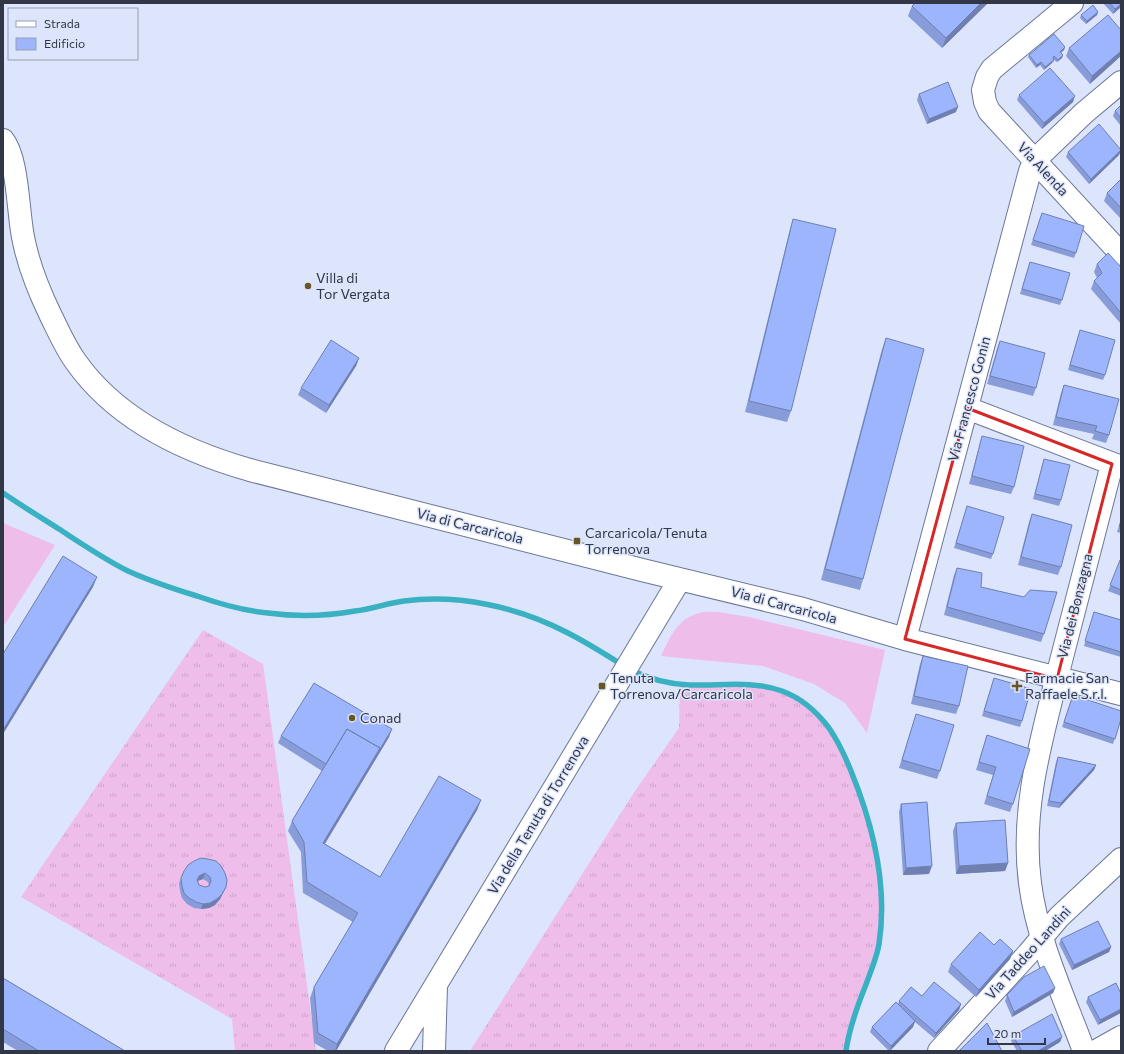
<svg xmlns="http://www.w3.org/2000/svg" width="1124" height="1054" font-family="Commissioner,sans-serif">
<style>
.grass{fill:url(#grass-tufts)}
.garden{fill:#eebde9}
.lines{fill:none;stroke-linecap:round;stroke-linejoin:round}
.stream{stroke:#3ab1c3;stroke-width:5.5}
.street-casing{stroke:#6b7799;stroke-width:24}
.street{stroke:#fff;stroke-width:22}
.wall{fill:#879cd9;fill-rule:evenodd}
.shaded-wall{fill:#6e7fb0}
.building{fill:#9db5fc;stroke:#6e7fb0;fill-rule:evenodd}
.marked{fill:none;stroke:#d62828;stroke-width:3;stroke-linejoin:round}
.poi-dot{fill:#685624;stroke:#dce5fc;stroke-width:1.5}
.labels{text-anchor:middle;stroke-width:3;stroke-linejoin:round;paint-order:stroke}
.street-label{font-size:14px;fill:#313746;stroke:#dce5fc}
.poi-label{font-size:14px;fill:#313746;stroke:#dce5fc;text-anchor:start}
</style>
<defs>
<pattern id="grass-tufts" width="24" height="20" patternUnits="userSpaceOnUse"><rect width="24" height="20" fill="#eebde9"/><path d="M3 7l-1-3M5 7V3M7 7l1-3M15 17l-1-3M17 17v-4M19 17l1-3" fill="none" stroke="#cda3c9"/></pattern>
</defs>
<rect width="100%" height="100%" fill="#dce5fc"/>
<path class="grass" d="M203 630 263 664 316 1051H235L232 1019 21 897Z
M680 684C711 686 744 679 774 688 792 694 809 705 822 719 862 767 891 885 878 947 871 982 850 1014 846 1051H470L635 791 679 728Z"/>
<path class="garden" d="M3 523 55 545 3 627Z
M718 612 749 617 885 650 867 733 845 703 814 684 763 666 661 656C671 636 676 620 699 613 705 611 712 612 718 612Z"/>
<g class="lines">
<path class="stream" d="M3 493C22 506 40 517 59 529 82 544 104 559 128 571 150 581 174 589 197 596 220 604 244 611 268 613 297 617 327 616 355 611 372 609 388 603 404 601 459 594 518 607 566 632 586 642 605 654 624 666
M631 670C649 679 669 684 689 685 720 686 752 680 782 691 801 698 817 712 829 728 838 741 845 756 851 771 873 825 888 886 879 944 877 957 871 970 867 982 858 1004 849 1028 846 1051"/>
<defs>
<path id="street" d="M1072 3 992 69 987 77 983 90 985 102 989 111 1121 254
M3 140C18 158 18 213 23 237 28 264 38 289 50 314 58 330 65 347 76 362 117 420 183 451 250 470L642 570 803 609 905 639 1121 694
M967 408 1121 467
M905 639 1030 171 1035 160 1084 113 1121 82
M396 1051 680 579
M434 1051 436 986
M939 1051 1028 954 1059 917 1121 859
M1084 1051C1064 997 1037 940 1030 883 1020 807 1043 734 1061 661 1078 596 1095 530 1112 464
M1096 1051 1121 1037"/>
</defs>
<use href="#street" class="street-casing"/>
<use href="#street" class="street"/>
</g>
<path class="wall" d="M988 3 942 48 908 16 912 6Z
M1103 3H1121V7L1113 14Z
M1098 12 1097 15 1086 24 1080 18 1081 15Z
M1121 30 1090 84 1066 56 1069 48Z
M1065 47 1064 50 1061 53 1063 55 1062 58 1057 62 1054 60 1053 62 1044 70 1040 65 1036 68 1028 57 1029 55Z
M919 94 956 112 927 124 917 100Z
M1019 95 1073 102 1042 129 1017 100Z
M1121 105V126L1113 116 1115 111Z
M1121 150 1119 155 1089 184 1066 157 1068 152Z
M1121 179V219L1104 201 1107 193Z
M1042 213 1076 253 1074 258 1031 245Z
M793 219 791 411 787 422 745 412 790 229Z
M1030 262 1062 300 1060 305 1020 294Z
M1097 264 1121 267V324L1091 289 1094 281 1097 278 1094 272Z
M1080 330 1105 375 1103 380 1068 370Z
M886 338 863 579 860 590 821 580 882 349Z
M1000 341 1036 388 1033 396 987 384 997 349Z
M359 358 356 366 326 413 298 395 301 388Z
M1064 385 1109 435 1106 443 1092 439 1094 434 1053 425 1061 393Z
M982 436 1014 487 1011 494 969 484 980 443Z
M1044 459 1061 500 1059 506 1033 499Z
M967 506 993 554 991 559 954 548Z
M1032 514 1061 567 1058 575 1018 565 1029 522Z
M1121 520V533L1117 532Z
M1121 560V596L1108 591Z
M957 568 981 587 1044 634 1041 642 944 615 954 575Z
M1094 612 1121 620V657L1084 646Z
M923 656 959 706 956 714 911 704 920 664Z
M994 678 1022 721 1020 727 982 716Z
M1073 695 1121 719 1113 744 1062 727Z
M916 714 940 771 937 779 899 768Z
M987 735 1013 804 1010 812 984 804 993 775 976 770Z
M281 736 389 737 325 844 380 877 481 800 477 810 336 1051H328L314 1043 310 998 314 987 353 922 303 893 301 852 288 831 292 821 322 771 278 743Z
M1058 757 1096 765 1094 770 1059 808 1047 806 1056 762Z
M901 804 929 874 903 875 899 812Z
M956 823 1008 863 1005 871 956 874 953 831Z
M208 859 226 887 220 899 215 905 209 908 201 909 194 908 187 904 182 898 180 891 179 883 184 871ZM203 879 208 882 209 886 205 887 199 885 198 881Z
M1061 939 1111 947 1109 952 1072 970 1059 944Z
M994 945 1013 951 1010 959 976 997 948 972 951 964Z
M3 978 125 1051H18L3 1042Z
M1116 983 1098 1025 1086 1002 1088 997Z
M1055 988 1053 993 1012 1017 1005 1001 1007 995Z
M922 996 961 1004 959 1010 934 1038 915 1022 913 1027 889 1051 870 1032 872 1027 898 1004 899 1001Z
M1013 1036 1062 1037 1060 1042 1045 1051H1017L1011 1041Z"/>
<path class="shaded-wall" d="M981 3H988L942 48 946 38Z
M1121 4V7L1113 14 1115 9Z
M1098 12 1097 15 1086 24 1087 21Z
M1065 47 1064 50 1059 54 1060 52Z
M1121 51V56L1090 84 1092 76Z
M1063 55 1062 58 1057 62 1058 60Z
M1054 60 1053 62 1044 70 1045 67Z
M1041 62 1040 65 1036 68 1037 65Z
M1075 96 1073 102 1042 129 1044 123Z
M958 107 956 112 927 124 929 119Z
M1121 150 1119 155 1089 184 1091 179Z
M359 358 356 366 326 413 329 405Z
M97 577 93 587 3 734V730Z
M392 729 389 737 319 853 323 843Z
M1096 765 1094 770 1059 808 1061 803Z
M481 800 477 810 336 1051H335L337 1044Z
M1008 863 1005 871 956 874 959 866Z
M932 866 929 874 903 875 906 868Z
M205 873 203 879 197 881 199 876Z
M226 887 220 899 215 905 209 908 201 909 203 904Z
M1111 947 1109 952 1072 970 1074 965Z
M1013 951 1010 959 976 997 979 990Z
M1055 988 1053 993 1012 1017 1014 1012Z
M961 1004 959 1010 934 1038 936 1033Z
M1121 1009V1013L1098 1025 1100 1020Z
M915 1021 913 1027 890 1051 891 1046Z
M1062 1037 1060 1042 1045 1051H1038Z"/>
<path class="building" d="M915 3H981L946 38 912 6Z
M1110 3H1121V4L1115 9Z
M1093 5 1098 12 1087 21 1081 15Z
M1108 15 1121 30V51L1092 76 1069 48Z
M1054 34 1065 47 1060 52 1063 55 1058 60 1054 56 1053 58 1054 60 1045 67 1041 62 1037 65 1029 55Z
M1050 68 1075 96 1044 123 1019 95Z
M948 82 958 107 929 119 919 94Z
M1121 105V118L1115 111Z
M1099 124 1121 150 1091 179 1068 152Z
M1121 179V208L1107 193Z
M1042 213 1084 226 1076 253 1033 240Z
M793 219 836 229 791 411 749 401Z
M1108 253 1121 267V313L1094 281 1102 273 1097 264Z
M1030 262 1070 273 1062 300 1022 289Z
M1080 330 1115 340 1105 375 1070 365Z
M886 338 924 349 863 579 825 569Z
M331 340 359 358 329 405 301 388Z
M1000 341 1045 353 1036 388 990 376Z
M1064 385 1119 399 1109 435 1095 431 1097 426 1056 417Z
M982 436 1024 446 1014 487 972 476Z
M1044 459 1070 465 1061 500 1035 494Z
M967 506 1004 517 993 554 956 543Z
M1032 514 1072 525 1061 567 1021 557Z
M1121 520V527H1119Z
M63 556 97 577 3 730V654Z
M1120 560H1121V590L1110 585Z
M957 568 982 573 981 587 1024 597 1030 590 1057 592 1044 634 947 607Z
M1094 612 1121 620V652L1085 641Z
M923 656 968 666 959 706 914 696Z
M994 678 1031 689 1022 721 984 711Z
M314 683 392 729 379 751 380 748 347 729 326 764 281 736Z
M1073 695 1121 711V719L1115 739 1064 722Z
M916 714 954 725 940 771 902 760Z
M347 729 380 748 323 843 380 877 439 776 481 800 337 1044 318 1033 314 987 358 913 307 882 304 842 292 821Z
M987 735 1030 749 1013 804 987 796 996 767 979 762Z
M1058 757 1096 765 1061 803 1049 801Z
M927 802 932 866 906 868 901 804Z
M1005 820 1008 863 959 866 956 823Z
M201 858 208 859 216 861 221 866 225 873 227 880 226 887 222 894 217 899 210 903 203 904 196 902 189 898 184 893 182 886 181 878 184 871 188 865 194 861ZM205 873 210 877 211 881 209 886 205 887 199 885 197 880 199 876Z
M1098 921 1111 947 1074 965 1061 939Z
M980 932 994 945 1000 939 1013 951 979 990 951 964Z
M1044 966 1055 988 1014 1012 1007 995 1024 977Z
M3 978 125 1051H39L3 1029Z
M934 982 961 1004 936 1033 899 1001 911 987 922 996Z
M1116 983 1121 994V1009L1100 1020 1088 997Z
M896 1002 915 1021 891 1046 872 1027Z
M1052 1014 1062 1037 1038 1051H1022L1013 1036Z
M987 1023 1002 1051H959Z"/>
<path class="marked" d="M967 408 1112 464 1057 679 905 639Z"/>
<g class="poi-dot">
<circle cx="308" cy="286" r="4"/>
<rect x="573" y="537" width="8" height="8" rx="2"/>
<rect x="598" y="682" width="8" height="8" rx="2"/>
<path d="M1015 680h4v4h4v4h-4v4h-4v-4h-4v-4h4z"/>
<circle cx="352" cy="718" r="4"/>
</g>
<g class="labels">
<g class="street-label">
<text transform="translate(1043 169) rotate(47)" y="5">Via Alenda</text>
<text transform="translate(969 399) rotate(-75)" y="5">Via Francesco Gonin</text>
<text transform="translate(470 526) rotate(14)" y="5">Via di Carcaricola</text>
<text transform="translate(784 605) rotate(15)" y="5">Via di Carcaricola</text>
<text transform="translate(1075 606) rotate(-76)" y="5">Via dei Bonzagna</text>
<text transform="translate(538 815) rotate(-59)" y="5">Via della Tenuta di Torrenova</text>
<text transform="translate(1028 953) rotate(-48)" y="5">Via Taddeo Landini</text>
</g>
<g class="poi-label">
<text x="316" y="283">Villa di<tspan x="316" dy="16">Tor Vergata</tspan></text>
<text x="585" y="538">Carcaricola/Tenuta<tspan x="585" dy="16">Torrenova</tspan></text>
<text x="610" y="683">Tenuta<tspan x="610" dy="16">Torrenova/Carcaricola</tspan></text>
<text x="1025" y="683">Farmacie San<tspan x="1025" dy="16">Raffaele S.r.l.</tspan></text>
<text x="360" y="723">Conad</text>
</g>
</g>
<rect width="1124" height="1054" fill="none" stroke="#313746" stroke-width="8"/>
<rect x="8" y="8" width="130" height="52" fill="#dce5fc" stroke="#989fb3"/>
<rect x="16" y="21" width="20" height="6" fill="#ffffff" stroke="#989fb3"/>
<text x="44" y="28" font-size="12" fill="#313746">Strada</text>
<rect x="16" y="38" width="20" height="12" fill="#9db5fc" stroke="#989fb3"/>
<text x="44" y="48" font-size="12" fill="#313746">Edificio</text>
<path d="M988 1038v6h57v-6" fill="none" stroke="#313746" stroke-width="2"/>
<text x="994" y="1038" font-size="12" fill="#313746" stroke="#dce5fc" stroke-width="3" paint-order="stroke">20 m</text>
</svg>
